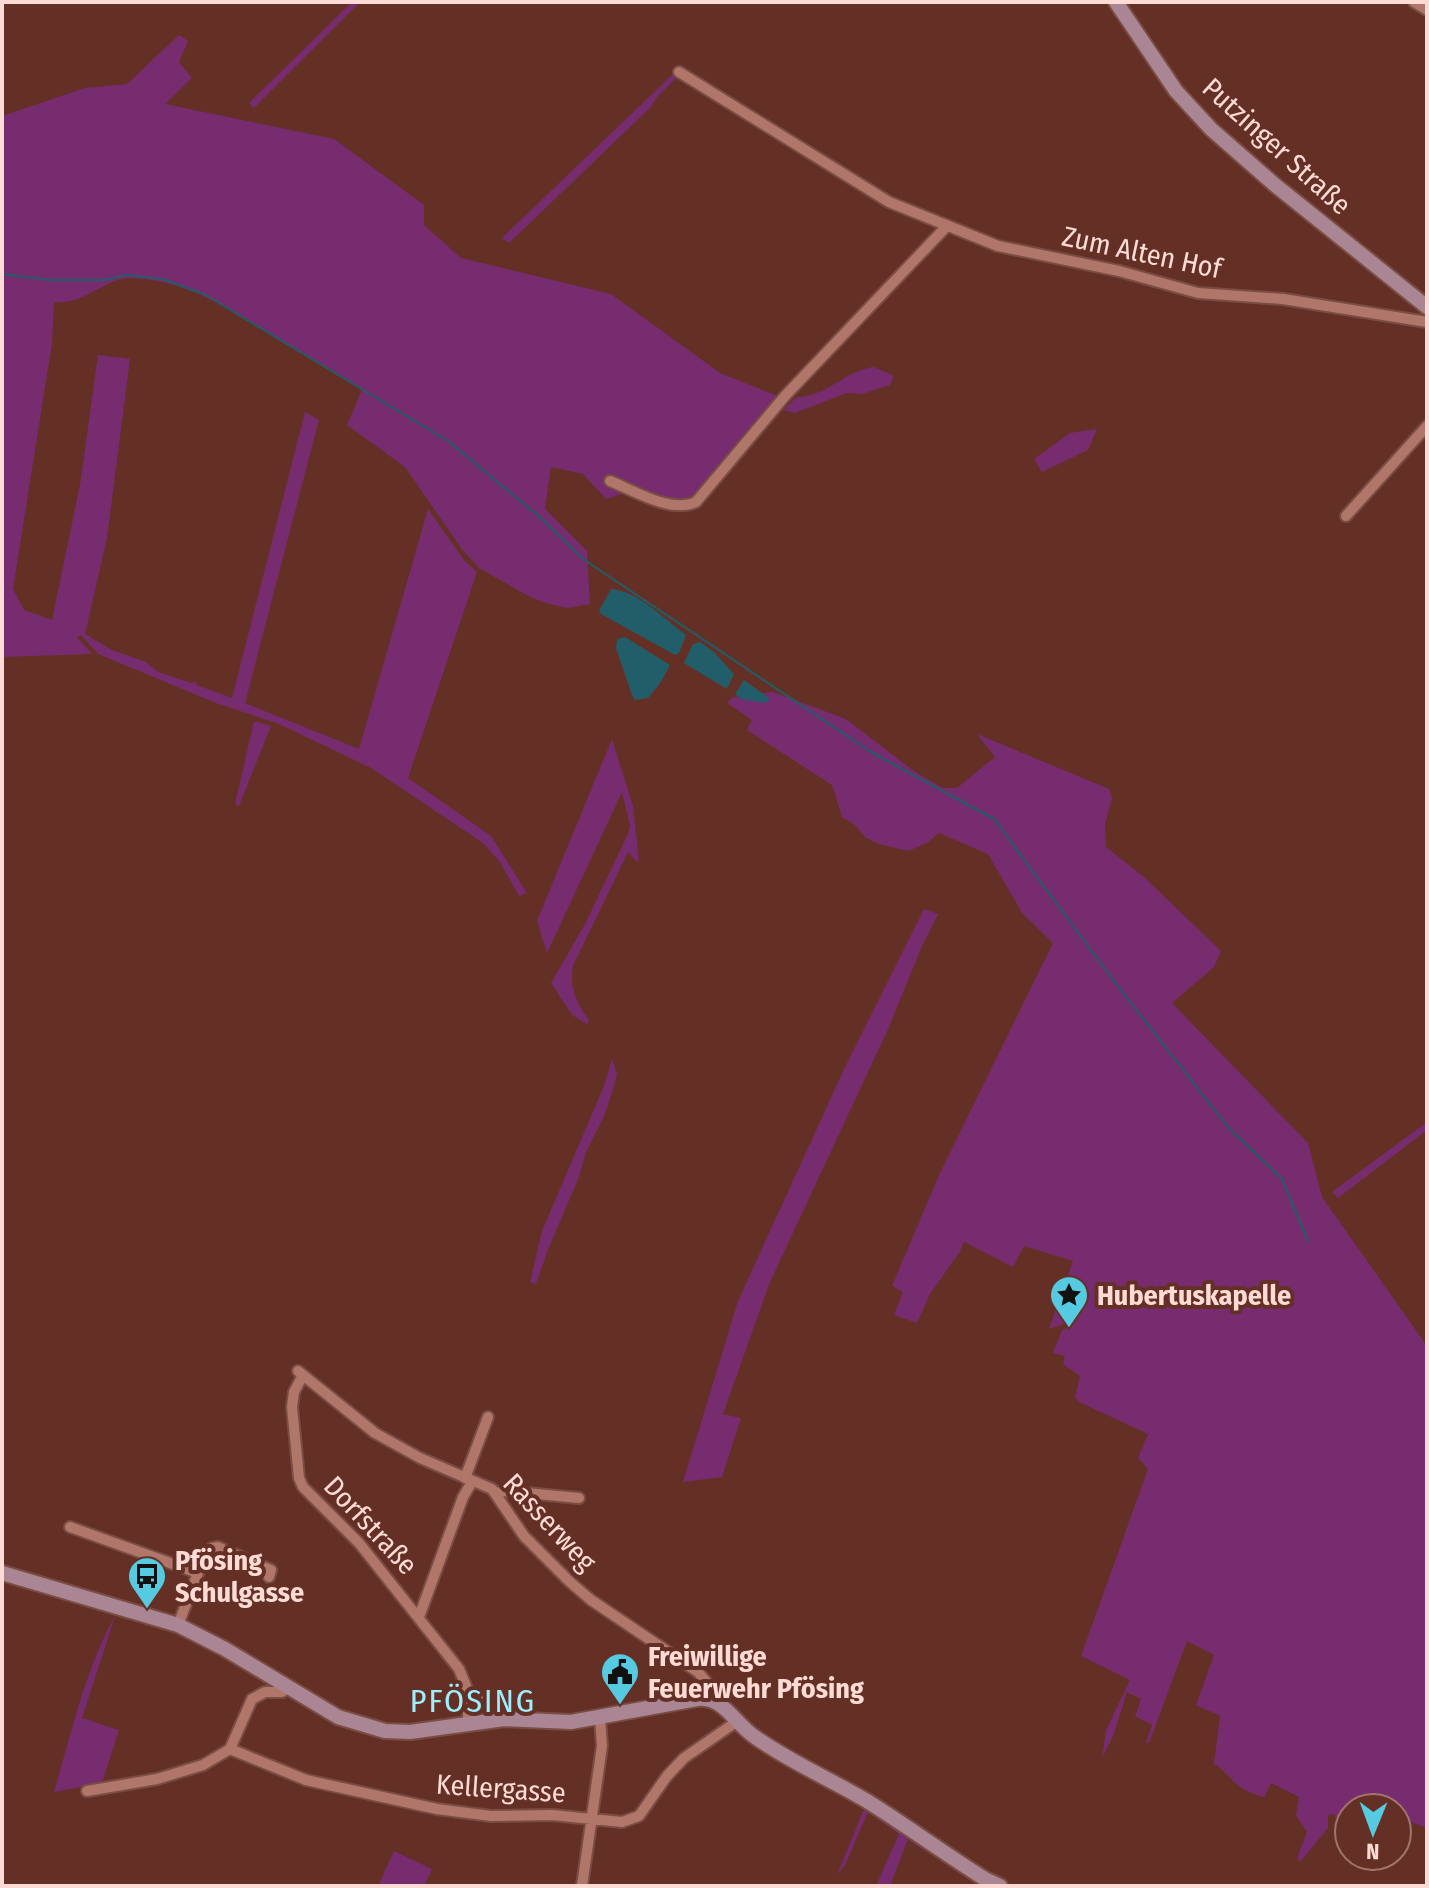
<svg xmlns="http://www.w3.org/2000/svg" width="1429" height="1888" font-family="'Fira Sans Condensed',sans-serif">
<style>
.green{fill:#762c6e}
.water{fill:#225e69}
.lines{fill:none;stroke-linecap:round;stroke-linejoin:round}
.stream{stroke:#225e69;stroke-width:2}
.street-casing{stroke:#7a4d44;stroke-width:14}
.secondary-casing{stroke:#7a4d44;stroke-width:18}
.street{stroke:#b1766a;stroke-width:10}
.secondary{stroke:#aa8694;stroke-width:14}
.labels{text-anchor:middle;stroke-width:8;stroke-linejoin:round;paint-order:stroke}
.street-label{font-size:28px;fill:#fedcd5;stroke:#643026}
.poi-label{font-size:28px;font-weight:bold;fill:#fedcd5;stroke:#643026;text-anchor:start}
.quarter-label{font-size:32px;letter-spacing:2px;fill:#9feefe;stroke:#643026}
</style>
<rect width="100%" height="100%" fill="#643026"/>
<path class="green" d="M352 2H360L254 108 249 103Z
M179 35 188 41 179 62 192 78 165 104 334 139 424 205V225L461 258 611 294 720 373 780 397 693 497 679 504 639 488 606 499 583 474 551 467 545 509 587 551 590 604 567 608 549 604 532 598 479 568 461 548 405 467 347 425 362 390C343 375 320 364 299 351 247 320 192 279 130 278 105 278 86 305 54 302L52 343 13 589 24 610 52 620 80 485 98 355 130 359 107 538 85 634 112 650 146 662 158 672 191 683 195 681 197 685 232 698 305 412 319 420 245 703 359 749 428 509 464 560 477 572 408 778 491 836 527 893 519 896 500 862 483 843 371 768 279 724 216 703 98 654 81 635 77 637 92 654 2 657V116L85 88 127 84Z
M674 73 678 76 657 97 650 108 509 243 502 238Z
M874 367 894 376 890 385 862 394 847 393 795 413 783 410 797 397C826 397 846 370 874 367Z
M1097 429 1088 450 1042 472 1034 459 1070 433Z
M773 692 846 719 915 772 943 788H957L995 757 977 734 1109 789 1112 798 1105 824 1106 847 1144 877 1221 951 1214 967 1172 1003 1308 1143 1322 1197 1427 1346V1828L1403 1819 1400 1824 1397 1822V1808L1359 1804 1356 1808H1349V1817L1340 1829 1336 1828 1335 1814 1328 1815V1828L1300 1862 1297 1858 1307 1832 1296 1815 1299 1797 1271 1783 1264 1797C1231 1788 1238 1780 1214 1764L1220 1716 1196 1705 1214 1655 1187 1641 1149 1743 1146 1742 1152 1725 1135 1716 1141 1699 1127 1692 1113 1736 1102 1758 1106 1730 1130 1680 1081 1656 1148 1469 1138 1458 1148 1434 1079 1402 1075 1397 1080 1376 1063 1364 1065 1356 1053 1353 1062 1330 1072 1326 1064 1324 1049 1329 1073 1261 1024 1246 1013 1267 964 1242 959 1253 930 1294 917 1323 894 1315 903 1292 892 1286 940 1173 1053 943 1022 913 988 854 939 833 927 843 908 851 879 844 865 837 855 825 842 817 832 785 747 730 752 720 727 703 733 697Z
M254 721 271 726 239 806 235 804Z
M612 739 633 806 639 860 637 862 628 852 573 966C569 986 576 1003 589 1020L587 1024 572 1015 551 983 585 924 628 834 630 825 622 792 547 953 537 921Z
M924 909 938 914 922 946 889 1027 770 1282 723 1414 741 1418 722 1477 683 1482 738 1301 846 1065Z
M612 1059 617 1073 614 1087 604 1116 586 1152 579 1177 549 1247 536 1284 530 1282 542 1231 604 1086Z
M1427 1122V1130L1338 1198 1332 1192Z
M115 1616 82 1718 119 1730 102 1783 54 1792C71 1735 86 1667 115 1616Z
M870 1808 925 1845 928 1850 925 1851 908 1839 890 1886H876L899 1834 868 1812 845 1865 837 1875 863 1811Z
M394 1851 432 1869 424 1886H378Z"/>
<path class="water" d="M611 589C638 591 664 619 686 635L679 653 675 655 601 614 599 611Z
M625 637 670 665 661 682 648 698 635 700 632 695 616 648 617 639Z
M700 642 715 653 734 674 727 689 684 663 693 644Z
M744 680 770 699 765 703 741 699 735 694Z"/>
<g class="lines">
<path class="stream" d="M2 274 49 280H105L126 275 162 279 204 294 448 441 541 518 583 559 871 752 994 819 1116 984 1227 1126 1282 1179 1308 1241"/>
<defs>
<path id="street" d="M1414 2 1427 10
M679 72 889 202 998 246 1119 271 1198 293 1283 299 1427 322
M610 481C633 490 671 514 696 502L785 396 946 227
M1346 516 1427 426
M298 1371 375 1433 420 1458 492 1489 524 1536 570 1582 591 1600 698 1672 709 1685 711 1699
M303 1375 294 1392 292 1407 299 1478 303 1487 359 1543 459 1669 468 1691V1724
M465 1478 488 1417
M495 1493 505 1491 579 1498
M70 1527 198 1573
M419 1617 463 1497 472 1482
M178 1625 198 1573 212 1548 218 1547 271 1570 269 1577
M468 1691 498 1708 504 1719
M230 1749 306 1780 437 1809 491 1816 552 1815 622 1822 639 1816 667 1776 684 1758 736 1722
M87 1791 157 1779 203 1765 230 1749 252 1699 265 1692H282L288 1687
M582 1886 602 1746 600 1718"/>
<path id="secondary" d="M1116 2 1176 91 1211 129 1275 185 1427 307
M2 1573 178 1625 225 1649 338 1717 385 1731 410 1732 504 1719 571 1722 697 1699C724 1696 734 1723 755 1737 790 1762 830 1779 867 1801 907 1826 945 1854 985 1879L1000 1886"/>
</defs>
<use href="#street" class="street-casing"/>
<use href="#secondary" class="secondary-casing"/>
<use href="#street" class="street"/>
<use href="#secondary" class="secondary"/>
</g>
<defs>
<symbol id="sight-pin" viewBox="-11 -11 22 30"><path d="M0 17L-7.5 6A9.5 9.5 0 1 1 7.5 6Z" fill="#55cae0" stroke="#643026"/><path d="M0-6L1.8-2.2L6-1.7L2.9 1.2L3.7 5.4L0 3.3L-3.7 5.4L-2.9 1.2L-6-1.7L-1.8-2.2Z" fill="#111"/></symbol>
<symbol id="bus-pin" viewBox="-11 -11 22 30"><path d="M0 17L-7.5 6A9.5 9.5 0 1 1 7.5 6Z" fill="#55cae0" stroke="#643026"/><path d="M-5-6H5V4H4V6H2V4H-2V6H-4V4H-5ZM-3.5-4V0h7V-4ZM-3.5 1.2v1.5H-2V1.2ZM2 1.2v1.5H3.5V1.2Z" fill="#111"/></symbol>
<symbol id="civic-pin" viewBox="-11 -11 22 30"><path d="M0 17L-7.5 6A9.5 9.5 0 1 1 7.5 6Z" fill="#55cae0" stroke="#643026"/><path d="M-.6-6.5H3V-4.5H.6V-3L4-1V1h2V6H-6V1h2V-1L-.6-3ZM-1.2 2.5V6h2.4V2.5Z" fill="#111"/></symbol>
</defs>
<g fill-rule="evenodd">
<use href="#sight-pin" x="1047" y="1273" width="44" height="60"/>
<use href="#bus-pin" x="125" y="1554" width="44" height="60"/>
<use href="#civic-pin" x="598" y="1650" width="44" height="60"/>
</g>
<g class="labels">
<g class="street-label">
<text transform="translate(1277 146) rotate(42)" y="10">Putzinger Straße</text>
<text transform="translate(1142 252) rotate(12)" y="10">Zum Alten Hof</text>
<text transform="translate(550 1522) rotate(47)" y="10">Rasserweg</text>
<text transform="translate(371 1525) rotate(47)" y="10">Dorfstraße</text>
<text transform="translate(501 1788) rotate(4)" y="10">Kellergasse</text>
</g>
<g class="poi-label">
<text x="1097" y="1305">Hubertuskapelle</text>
<text x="175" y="1570">Pfösing<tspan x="175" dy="32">Schulgasse</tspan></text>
<text x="648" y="1666">Freiwillige<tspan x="648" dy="32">Feuerwehr Pfösing</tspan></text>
</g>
<g class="quarter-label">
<text x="473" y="1712">PFÖSING</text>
</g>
</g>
<rect width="1429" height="1888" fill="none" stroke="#fedcd5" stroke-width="8"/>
<g transform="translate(1373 1832) rotate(181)"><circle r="38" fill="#643026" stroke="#a2756c" stroke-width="2"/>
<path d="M0-6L14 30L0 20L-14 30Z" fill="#55cae0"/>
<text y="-12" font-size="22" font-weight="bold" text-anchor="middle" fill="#fedcd5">N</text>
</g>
</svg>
